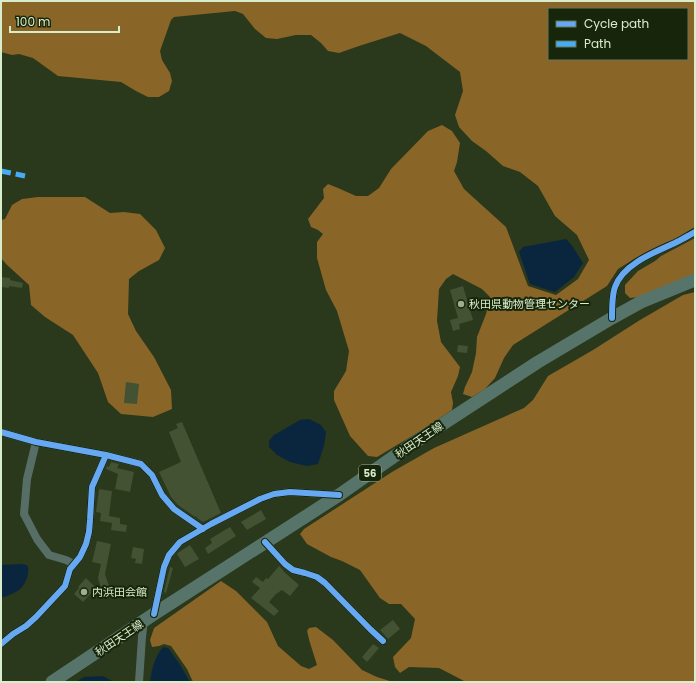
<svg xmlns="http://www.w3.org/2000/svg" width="696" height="683" font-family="Poppins,'Noto Sans JP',sans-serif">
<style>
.forest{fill:#8a6528;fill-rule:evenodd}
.water{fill:#0a263f}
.building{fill:#425233}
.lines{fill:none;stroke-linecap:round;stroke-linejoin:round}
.minor{stroke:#576e66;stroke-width:8}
.primary{stroke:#567469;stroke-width:13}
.quiet{stroke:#46acf6;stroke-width:5;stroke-dasharray:10 5;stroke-linecap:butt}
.cycleway-casing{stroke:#17260b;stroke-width:8}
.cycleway{stroke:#66a8f1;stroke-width:6}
.poi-dot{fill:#9bae8e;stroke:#17260b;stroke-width:1.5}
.labels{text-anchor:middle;stroke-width:4;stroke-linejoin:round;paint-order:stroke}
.shield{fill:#17260b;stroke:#9eb191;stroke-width:1}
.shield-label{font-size:10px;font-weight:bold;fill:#d8edcb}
.poi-label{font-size:11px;fill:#d8edcb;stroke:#17260b;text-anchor:start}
.street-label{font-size:11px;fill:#d8edcb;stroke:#17260b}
</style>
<rect width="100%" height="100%" fill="#2a381c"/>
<path class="forest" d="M1 1H695V227L672 241 634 259 618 269 607 286 513 345 504 358 495 378 485 389 472 397 463 394 465 387 472 372 476 353 477 337 486 314 490 297 482 289 453 274 446 279 439 289 437 321 441 342 460 367 458 376 451 392 453 403 452 410 422 430 377 457 368 456 350 436 334 400V391L346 371 349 351 337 311 326 290 317 258V242L323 234 318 230 311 227 308 219 324 198 323 189 328 184 338 188 356 196H368L379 188 391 169 428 131 442 125 452 131 460 143 457 162 454 171 464 189 506 227 528 286 556 295 578 279 589 260 577 235 555 216 538 186 520 172 503 166 486 151 472 141 459 127 455 115 463 91 460 72 426 46 400 33 359 46 339 53 328 51 321 43 311 35H296L277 39 266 38 255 29 243 14 235 11 174 17 171 20 160 51 162 60 170 73 172 81 169 91 159 97H148L136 91 121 82 58 76 33 58 19 54 12 55 1 52ZM549 9H687V59H549Z
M38 197H85L110 213 124 212 140 214 156 230 165 248 159 260 139 271 129 279 128 314 136 331 154 357 171 390 172 409 153 417 121 414 108 402 98 373 73 335 45 317 31 305 29 285 6 264 1 258V220L5 219 12 205 22 199Z
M695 238V276L639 297 630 298 625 293V285L638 271 655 261 661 256Z
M695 292V682H466L439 668 409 667 400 673 395 667 393 657 411 638 415 619 401 604H389L380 598 360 570 342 561 331 557 307 544 300 534 304 529 392 472 434 448 524 408 533 400 548 376 593 350 640 320 683 295Z
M221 581 236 591 267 622 278 646 301 666 309 669 317 665 310 643 307 631 309 628 316 627 333 640 362 670 377 677 393 682H193L187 669 171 646 164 644 159 646 152 647 150 640 154 628Z"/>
<path class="water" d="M566 239 571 244 583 263 574 277 555 292 530 284 519 252 523 247Z
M309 419 321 425 326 432 324 446 318 464 307 466 290 462 277 455 269 447V441L274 435 300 420Z
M21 564 27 565C31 572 25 586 19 590 13 594 7 596 1 598V565Z
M163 647 168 648 179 663 190 682H150C152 669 154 658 163 647Z
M103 676 114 682H76L84 677Z"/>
<path class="building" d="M1 277 10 278V280L23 283 22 288 9 286V288L1 287Z
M463 286 473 320 459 324 460 329 453 331 450 320 458 318 450 290Z
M458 345 468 346 467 353 457 352Z
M126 382 139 384 137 404 124 403Z
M182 422 221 513 203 522 197 518 196 516 195 517 178 505 171 497 159 472 181 462 169 432 178 428 176 424Z
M111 462 119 464 117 468 134 472 130 492 115 489 118 474 106 469 107 466 109 467Z
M99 489 112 491 109 516 120 518V524L127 525 126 532 111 530 112 523 100 521 101 513 96 512Z
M261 510 266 519 247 530 241 522Z
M230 527 236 536 208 554 205 548 212 543 210 539Z
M97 541 111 544 105 574 109 586 101 588 98 578 101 564 92 562Z
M190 545 199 559 185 567 177 554 179 552Z
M133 547 144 549 142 564 135 563 136 559 131 558Z
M279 566 283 570V571L299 585 290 596 282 590 276 594 269 602 279 611 274 616 251 598 260 588 252 582 256 577 263 582 266 578 268 579Z
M170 567 173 568 166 593 164 592Z
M86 578 96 588 83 602 74 594 79 588 78 587Z
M393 620 400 629 388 639 380 630Z
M373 644 379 648 367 662 362 657Z"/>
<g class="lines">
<path class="minor" d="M612 318C612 309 612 295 615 287 623 263 658 251 679 241 684 238 690 235 695 232
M1 432 36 442 106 455 141 464 152 475 162 495 174 509 203 529
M36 442 27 479 24 514 37 539 49 555 66 560 74 564
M265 542 285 564 293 570 305 573 317 577 325 583 370 629 383 641
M154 614 164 567 169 555 180 542 211 524 260 499 274 494 290 492 338 495
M1 644 13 634 26 626 36 617 65 586 70 569 80 557 86 544 89 532 90 520 92 487 106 455
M139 682 142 637 144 620"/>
<path class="primary" d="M52 682 154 614 339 495 409 446 538 362 612 318 641 302 695 280"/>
<path class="quiet" d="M1 171 25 176"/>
<defs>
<path id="cycleway" d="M612 318C612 309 612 295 615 287 623 263 658 251 679 241 684 238 690 235 695 232
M1 432 36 442 106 455 141 464 152 475 162 495 174 509 203 529
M265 542 285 564 293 570 305 573 317 577 325 583 370 629 383 641
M154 614 164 567 169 555 180 542 211 524 260 499 274 494 290 492 339 495
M1 644 13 634 26 626 36 617 65 586 70 569 80 557 86 544 89 532 90 520 92 487 106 455"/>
</defs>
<use href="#cycleway" class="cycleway-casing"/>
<use href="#cycleway" class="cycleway"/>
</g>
<g class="poi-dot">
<circle cx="461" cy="304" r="4"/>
<circle cx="84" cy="592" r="4"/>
</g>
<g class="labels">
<rect class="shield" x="359" y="465" width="22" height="16" rx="3"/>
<g class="shield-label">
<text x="370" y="477">56</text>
</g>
<g class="poi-label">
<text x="469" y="308">秋田県動物管理センター</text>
<text x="92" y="596">内浜田会館</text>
</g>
<g class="street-label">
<text transform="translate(419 440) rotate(-34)" y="4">秋田天王線</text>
<text transform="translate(119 638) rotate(-34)" y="4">秋田天王線</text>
</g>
</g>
<rect width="696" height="683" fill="none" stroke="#d8edcb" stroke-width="4"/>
<rect x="548" y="8" width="140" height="52" fill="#17260b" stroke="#647658"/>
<rect x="556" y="21" width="20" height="6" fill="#66a8f1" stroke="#647658"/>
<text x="584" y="28" font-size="12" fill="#d8edcb">Cycle path</text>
<rect x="556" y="41" width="20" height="6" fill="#46acf6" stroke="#647658"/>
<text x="584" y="48" font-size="12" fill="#d8edcb">Path</text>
<path d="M10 26v6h109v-6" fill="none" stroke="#d8edcb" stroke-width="2"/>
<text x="16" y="26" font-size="12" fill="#d8edcb" stroke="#17260b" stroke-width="3" paint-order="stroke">100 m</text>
</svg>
